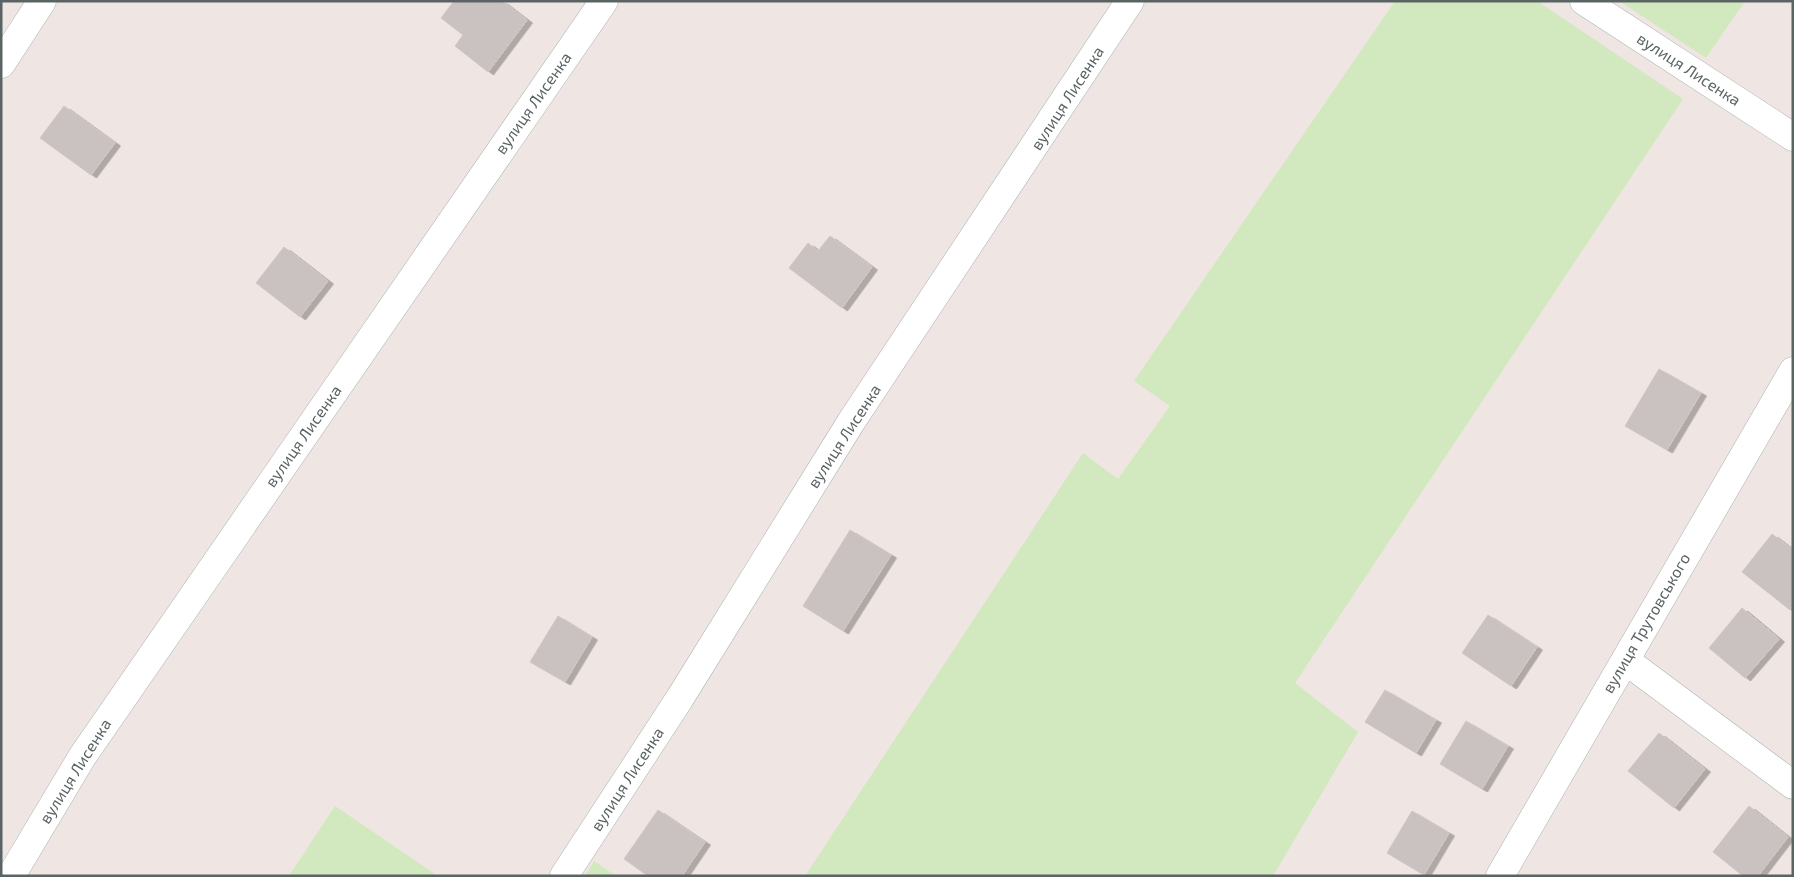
<svg xmlns="http://www.w3.org/2000/svg" width="1794" height="877" font-family="'Exo 2',sans-serif">
<style>
.green{fill:#d2e8be}
.building{fill:#cac2c0;stroke:#d4c5c1;filter:url(#shadow)}
.lines{fill:none;stroke-linecap:round;stroke-linejoin:round}
.minor-casing{stroke:#acb3b4;stroke-width:29}
.minor{stroke:#fff;stroke-width:28}
.labels{text-anchor:middle;stroke-width:4.5;stroke-linejoin:round;paint-order:stroke}
.street-label{font-size:16px;fill:#5b6465;stroke:#fff}
</style>
<defs>
<filter id="shadow"><feDropShadow dx="5.5" dy="3" stdDeviation="0" flood-color="#0004"/></filter>
</defs>
<rect width="100%" height="100%" fill="#efe6e3"/>
<path class="green" d="M1395 1H1537L1683 99 1295 683 1358 732 1273 876H805L1083 453 1118 479 1170 406 1134 381Z
M1619 1H1745L1706 58Z
M335 806 438 876H289Z
M594 861 616 876H585Z"/>
<path class="building" d="M454 1H502L527 20 488 72 455 46 463 35 441 18Z
M64 106 115 143 91 175 40 138Z
M830 236 872 267 842 308 789 268 808 243 818 251Z
M284 247 328 281 300 317 256 283Z
M1659 369 1701 393 1667 450 1625 426Z
M850 530 891 555 843 631 803 606Z
M1772 534 1793 550V606L1790 610 1742 572Z
M1742 608 1779 639 1745 678 1709 648Z
M1488 615 1537 647 1511 686 1462 653Z
M558 616 592 637 565 682 530 662Z
M1385 690 1436 720 1416 753 1365 722Z
M1466 721 1508 746 1482 789 1440 764Z
M1659 733 1705 769 1674 808 1628 771Z
M1749 806 1788 837 1758 876H1743L1713 852Z
M658 810 705 842 682 876H648L624 859Z
M1412 811 1449 833 1424 875 1387 853Z"/>
<g class="lines">
<defs>
<path id="minor" d="M1584 1 1793 137
M1 64 42 1
M1625 660 1793 785
M11 876 82 757 604 1
M564 876 680 698 851 422 1130 1
M1500 876 1793 371"/>
</defs>
<use href="#minor" class="minor-casing"/>
<use href="#minor" class="minor"/>
</g>
<g class="labels">
<g class="street-label">
<text transform="translate(1689 69) rotate(33)" y="6">вулиця Лисенка</text>
<text transform="translate(1067 98) rotate(-57)" y="6">вулиця Лисенка</text>
<text transform="translate(533 103) rotate(-55)" y="6">вулиця Лисенка</text>
<text transform="translate(303 436) rotate(-55)" y="6">вулиця Лисенка</text>
<text transform="translate(844 436) rotate(-57)" y="6">вулиця Лисенка</text>
<text transform="translate(1646 623) rotate(-60)" y="6">вулиця Трутовського</text>
<text transform="translate(75 771) rotate(-58)" y="6">вулиця Лисенка</text>
<text transform="translate(627 779) rotate(-57)" y="6">вулиця Лисенка</text>
</g>
</g>
<rect width="1794" height="877" fill="none" stroke="#5b6465" stroke-width="5"/>
</svg>
